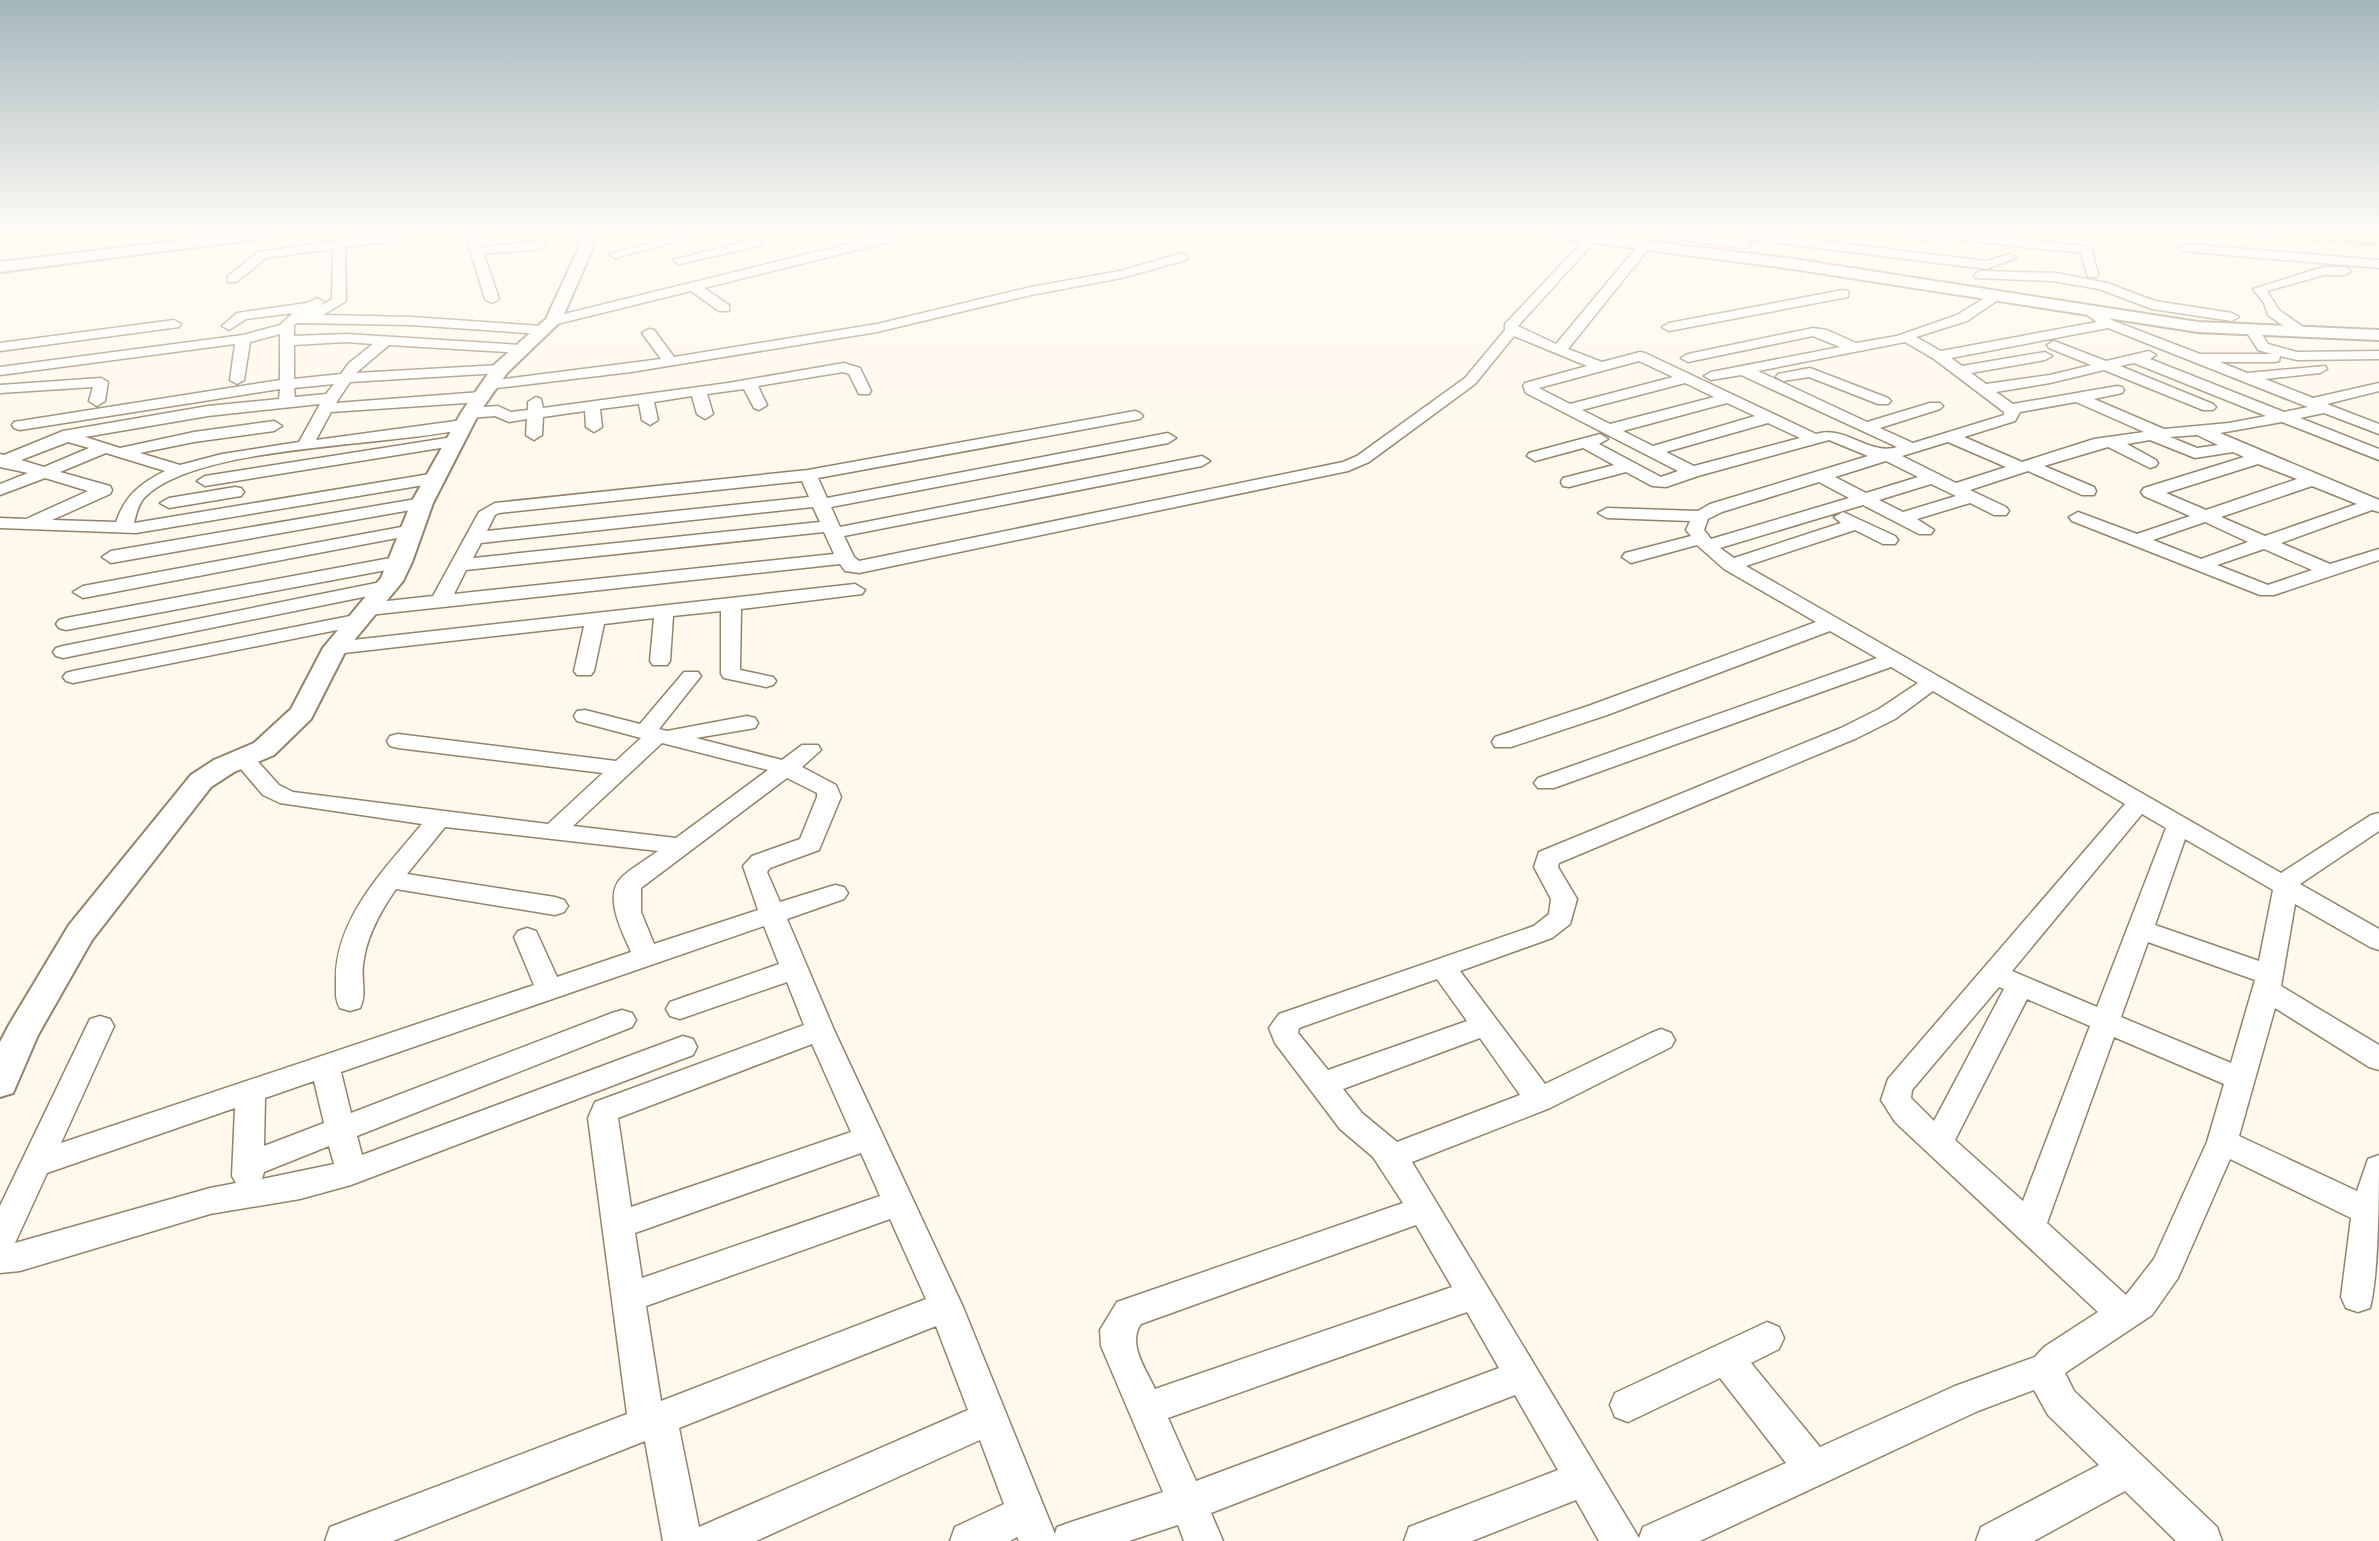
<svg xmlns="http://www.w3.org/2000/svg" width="2379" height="1541" font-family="'Golos Text',sans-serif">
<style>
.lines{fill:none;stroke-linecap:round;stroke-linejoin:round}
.minor-casing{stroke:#938369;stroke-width:3}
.major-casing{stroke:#938369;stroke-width:4}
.minor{fill:#fff;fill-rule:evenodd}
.major{fill:#fff;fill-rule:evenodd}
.rail-casing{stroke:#968f83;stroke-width:4.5}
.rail{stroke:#fff8ec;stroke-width:2.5;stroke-dasharray:9;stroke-linecap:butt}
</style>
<rect width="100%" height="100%" fill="#fff8ec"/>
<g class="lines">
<defs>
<path id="minor" d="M391 233H406L389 242 345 247 346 301 323 315 411 317 541 326 548 330 541 334 411 325 297 323 294 325V336L346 334 521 345 528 349 521 353 389 345 356 373 500 365 507 369 500 373 350 382 336 403 481 392 489 397 481 402 331 412 316 440 463 420 471 425 469 428C391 447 196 444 144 498 138 505 136 515 134 523L436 473 444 478 442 482 136 533 0 528V518L26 519 88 491 45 478 0 495V484L28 473 0 467V454L4 455 63 431 208 406 279 399 280 389 20 430 14 428 12 425 14 422 280 380V334L250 342 244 380 237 384 230 380 235 344 0 375V367L243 335 280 325 293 313 246 319 229 330 222 326 237 313 307 303 317 298 324 302 320 306 332 299 333 249 266 258 236 282H228V276L258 252ZM346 342 373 344 349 363 341 374 294 379V345ZM334 384 326 394 295 397 294 388ZM320 404 299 442 222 454 180 465 140 453 194 442 274 431 282 426 274 421 194 432 120 448 85 437 208 416ZM68 442 89 448 44 467 21 460ZM106 453 165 471C140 483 125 496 116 522L52 520 110 494 112 490 110 486 60 472Z
M465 233H477L481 247 541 241 547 245 541 249 484 254 499 299 492 303 485 299Z
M690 233H710L615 258 609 254Z
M893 233H907L897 240 704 288 729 305V311H719L691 291 553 325 546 321 548 318Z
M1652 233H1683L1745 240 1751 244 1745 248 1658 237Z
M1724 233H1756L1986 261 2010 254 2016 258 1986 269 1730 237Z
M1887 233H1960L2086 246 2092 250 2098 274 2096 277H2088L2081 253 1952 239 1946 243 1893 237Z
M1592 234 1596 236V240L1518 326 1556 344 1641 242H1649V248L1568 349 1602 362 1640 352 1645 353 1816 434C1846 425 1869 456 1897 447L1741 375 1711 380 1704 376 1711 372 1840 347 1813 336 1688 362 1681 358 1688 354 1813 328 1827 330 1856 343 1897 336 1957 315 1996 291 2001 292V298L1967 321 1916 337 1941 351 2097 322 2080 310 2087 306 2114 321 2200 354H2272L2258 350 2246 331 2253 327 2258 328 2268 344 2297 352 2379 351V359L2297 360 2280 356 2279 361 2274 362H2220L2247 373 2325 366 2327 369 2320 373 2265 379 2313 398 2379 383V391L2327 404 2379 424V434L2324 413 2300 418 2379 449V460L2282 422 2220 433 2379 500V512L2372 510 2281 543 2330 564 2379 549V560L2274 595H2260L2072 521 2069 517 2078 512 2137 534 2190 516 2144 496 2141 492 2144 488 2244 457 2233 452 2195 458 2150 440 2127 444 2156 460 2158 463 2156 466 2150 468 2108 447 2044 466 2094 487 2096 491 2094 495H2082L2028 471 1970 490 2006 507 2009 511 2006 515H1994L1970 503 1917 519 1934 530 1931 534H1919L1863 505 1720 548 1734 558 1841 523 1834 517 1843 512 1895 536 1898 540 1895 544H1883L1855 530 1746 566 2281 873 2371 815 2379 813V831L2300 884 2379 929V950L2370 947 2295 904 2281 986 2379 1045V1070L2369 1067 2275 1008 2239 1136 2357 1191 2368 1159 2379 1155C2379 1196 2379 1272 2370 1308L2358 1312 2346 1308 2341 1297 2351 1218 2230 1159 2178 1278 2152 1315 2065 1373 2074 1391 2217 1527 2222 1541H2176L2125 1491 2034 1541H1976L1981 1527 2099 1465 2048 1415 2034 1390 1978 1411 1700 1541H1599L1576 1500 1472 1541H1404L1409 1527 1558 1470 1515 1395 1211 1513 1223 1541H1184L1178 1525 1129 1541H1019L1017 1537 1010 1541H950L955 1527 1004 1504 980 1440 756 1541H663L645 1441 393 1541H325L330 1527 627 1414 588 1118 595 1102 804 1025 787 982 680 1019 670 1016 666 1009 670 1002 779 964 764 926 341 1072 351 1113 612 1013 622 1010 632 1013 636 1020 632 1027 357 1136 362 1155 683 1036 693 1039 697 1047 693 1055 351 1185 300 1199 210 1214 20 1271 0 1273V1206L90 1019 100 1016 110 1019 114 1026 61 1143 534 985 514 937 518 931 527 928 536 931 557 977 631 952C623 933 603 897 621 878 631 868 646 860 658 851L445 827 407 874 555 897 564 900 568 906 564 912 555 915 396 889C380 912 366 937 363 965 361 979 367 995 360 1008L350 1011 340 1008C335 1000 336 992 336 982 334 919 385 869 422 824L280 803 263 795 233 760 236 755H252L279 785 293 792 548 824 603 773 398 748 390 746 387 741 390 736 398 734 616 761 641 738 577 721 574 716 577 711 585 710 640 724 684 672H698L701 676 659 729 667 731 747 716 755 718 758 723 755 728 696 738 782 760 802 745H818L821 750 802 767 836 785 841 797 819 850 770 868 767 872 780 902 835 885 844 887 848 893 844 899 787 919 834 1030 963 1307 1055 1534 1057 1527 1071 1522 1163 1492 1101 1346 1100 1330 1117 1302 1403 1203 1373 1157 1340 1129 1275 1043 1269 1028 1279 1014 1534 926 1549 914 1551 899 1534 867 1539 852 1841 728 1879 709 1918 683 1891 667 1554 788H1538L1534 783 1538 778 1877 658 1830 631 1607 715 1511 747H1495L1492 742 1495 737 1591 705 1816 622 1724 569 1697 545 1631 563 1622 557 1625 553 1691 536 1686 530 1690 521 1607 518 1598 513 1607 508 1698 511 1710 504 1868 456 1829 440 1698 476 1666 487 1652 486 1626 472 1569 487 1563 486 1561 482 1563 478 1614 465 1583 448 1535 461 1527 456 1529 453 1600 434 1608 439 1599 444 1661 477 1678 471 1526 393 1523 386 1525 383 1587 366 1514 336 1475 384 1369 462 1348 471 859 573 845 571 840 564 369 615 359 609 369 603 433 596 479 512 495 503 808 470 1135 411 1140 413 1143 416 1140 419 818 478 827 498 1168 433 1176 438 1168 443 831 507 840 527 1202 456 1210 461 1202 466 844 536 854 557 859 561 1343 462 1357 456 1465 378 1505 330V324L1588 236ZM2108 328 2305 406 2308 407 2284 412 2150 359 2156 355 2149 351 2106 361 2054 341 2047 345 2049 348 2091 365 2050 375 1986 384 1971 373 2045 360 2052 356 2045 352 1962 366 1951 358ZM1905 342 1934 359 2004 412V415L1913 443 1880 428 1940 409 1943 406 1940 403H1930L1867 422 1758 371ZM1639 361 1673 377 1570 404 1539 388ZM2134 363 2266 416 2229 423 2164 429 2094 399 2122 393 2124 390 2122 387 2117 386 2013 404 1996 392 2050 383 2104 370 2203 410H2213L2216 407 2213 404 2120 366ZM1685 383 1714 397 1610 424 1582 410ZM2076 402 2144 432 2094 439 2022 462 1964 437 2015 421 2020 412ZM1727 403 1755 416 1653 446 1623 431ZM1768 423 1800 438 1694 466 1666 452ZM2197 435 2218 445 2197 448 2170 437ZM1948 442 2006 467 1956 483 1902 456ZM1886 461 1918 477 1866 493 1835 477ZM2258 464 2297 479 2206 510 2166 493ZM802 481 809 497 487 531 495 515 499 513ZM1819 482 1849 498 1711 539 1704 530 1708 519 1722 512ZM1931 484 1956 496 1903 512 1879 500ZM2312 486 2357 504 2265 536 2221 517ZM813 507 820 522 473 558 481 543ZM2205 522 2248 542 2201 559 2153 540ZM824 532 834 554 454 594 466 570ZM2264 549 2312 570 2268 585 2217 565ZM1933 691 2125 804 1888 1079 1881 1100 1895 1122 2098 1312 2044 1347 2035 1357 1955 1386 1820 1447 1751 1363 1779 1349 1784 1338 1779 1327 1767 1322 1615 1393 1610 1405 1615 1417 1628 1422 1720 1378 1786 1463 1643 1527 1639 1538 1412 1162 1550 1108 1671 1047 1675 1040 1671 1033 1661 1029 1651 1033 1545 1084 1460 971 1552 938 1570 924 1577 899 1558 867 1559 863 1857 738 1895 719ZM662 743 768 770 676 838 573 826ZM787 778 817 793V797L800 839 752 856 743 866 758 910 654 944 641 912V888ZM2142 814 2166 828 2097 1007 2012 971ZM2185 839 2273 890 2259 961 2155 925ZM2148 942 2255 980 2231 1063 2121 1017ZM1437 979 1467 1021 1328 1070 1298 1033 1299 1028ZM1999 987 2004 989 1934 1121 1911 1098 1912 1090ZM2027 999 2090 1026 2023 1201 1955 1140ZM2114 1037 2224 1084 2207 1142 2154 1259 2126 1295 2047 1223ZM1480 1038 1520 1095 1397 1142 1362 1113 1343 1089ZM812 1044 851 1132 631 1207 618 1118ZM314 1081 324 1123 264 1146 265 1098ZM235 1108 232 1176 236 1183 210 1188 15 1243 47 1173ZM329 1146 334 1164 262 1179 264 1172ZM861 1153 880 1196 642 1278 635 1233ZM890 1219 926 1299 661 1401 646 1306ZM1416 1225 1452 1287 1155 1389C1146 1369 1127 1344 1141 1324ZM1467 1312 1499 1368 1196 1481 1168 1418ZM936 1326 968 1410 699 1527 679 1428Z
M755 239 761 243 759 246 679 264 673 260Z
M2186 244 2379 260V268L2182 251 2180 248Z
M1182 253 1188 257 1186 260 1121 278 1031 295 877 332 631 372 489 389 482 385 489 381 661 359 642 333 649 329 654 330 674 357 877 324 1031 287 1120 271Z
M2323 267H2345L2351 271 2345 275H2324L2267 291 2279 310 2306 329V335H2296L2268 315 2264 303 2253 289Z
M1980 271 2056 273 2107 283 2155 301 2232 313 2239 317 2232 321 2152 309 2099 289 2052 281 1976 278 1974 275Z
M1843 290 1848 291V297L1669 331 1662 327 1669 323Z
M174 320 181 324 179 327 0 351V343Z
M844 363 860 368 871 391 869 394H859L849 374 843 372 758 386 767 405 759 410 754 408 744 389 707 394 713 414 705 419 697 414 692 396 654 402 658 420 650 425 642 420 639 404 600 409 602 427 594 432 586 427 585 411 543 417 542 435 534 440 526 435 527 419 509 422 495 416 470 418 462 413 470 408 498 406 511 412 528 410V402L536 397 541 399 543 408 728 383Z
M1810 368 1888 398 1891 401 1888 404H1878L1809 377 1783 381 1776 377 1778 374Z
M101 378 108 382 105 401 97 406 89 401 93 387 0 393V385Z
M453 437 459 439 461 442 459 445 205 486 197 481 205 476Z
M235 487 241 488 244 492 241 496 169 508 160 503 169 498Z
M422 498 431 503 428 507 111 563 102 557 111 551Z
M412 525 421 530 418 534 83 598 73 592 83 586Z
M401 556 410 562 408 566 66 630 59 628 56 624 59 620 66 618Z
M386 581 393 583 395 587 393 591 63 658 56 656 53 652 56 648 63 646Z
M855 584 865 590 862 594 741 609 740 670 773 677 776 681 773 685 766 687 724 678 721 674V611L673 616 670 661 667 665H653L650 661 654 618 604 624 594 671 591 675H577L574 671 584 626 335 654 328 652 325 648 328 644 335 642Z
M360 614 370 620 367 624 73 683 66 681 63 677 66 673 73 671Z"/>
<path id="major" d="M242 233H282L275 237 0 272V262Z
M582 233H596L591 252 561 321 507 373 479 413 433 503 412 562 403 581 346 650 311 719 274 755 234 772 211 787 92 940 38 1035 13 1093 0 1097V1042L9 1025 69 925 191 775 214 760 254 743 291 709 323 648 381 578 411 503 461 413 494 365 546 319 577 252Z
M1543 233H1582L1793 259 2198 322 2379 330V340L2198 332 1793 269 1550 237Z"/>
</defs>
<use href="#minor" class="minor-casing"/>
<use href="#major" class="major-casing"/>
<use href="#minor" class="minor"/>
<use href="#major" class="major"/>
<defs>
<path id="rail" d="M2230 233 2379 245"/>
</defs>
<use href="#rail" class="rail-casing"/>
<use href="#rail" class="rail"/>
</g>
<linearGradient id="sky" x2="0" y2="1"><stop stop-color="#a4b6bb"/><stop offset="0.52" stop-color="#fffcf6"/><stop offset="1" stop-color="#fffcf6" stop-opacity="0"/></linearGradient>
<rect width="2379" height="448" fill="url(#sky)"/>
</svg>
